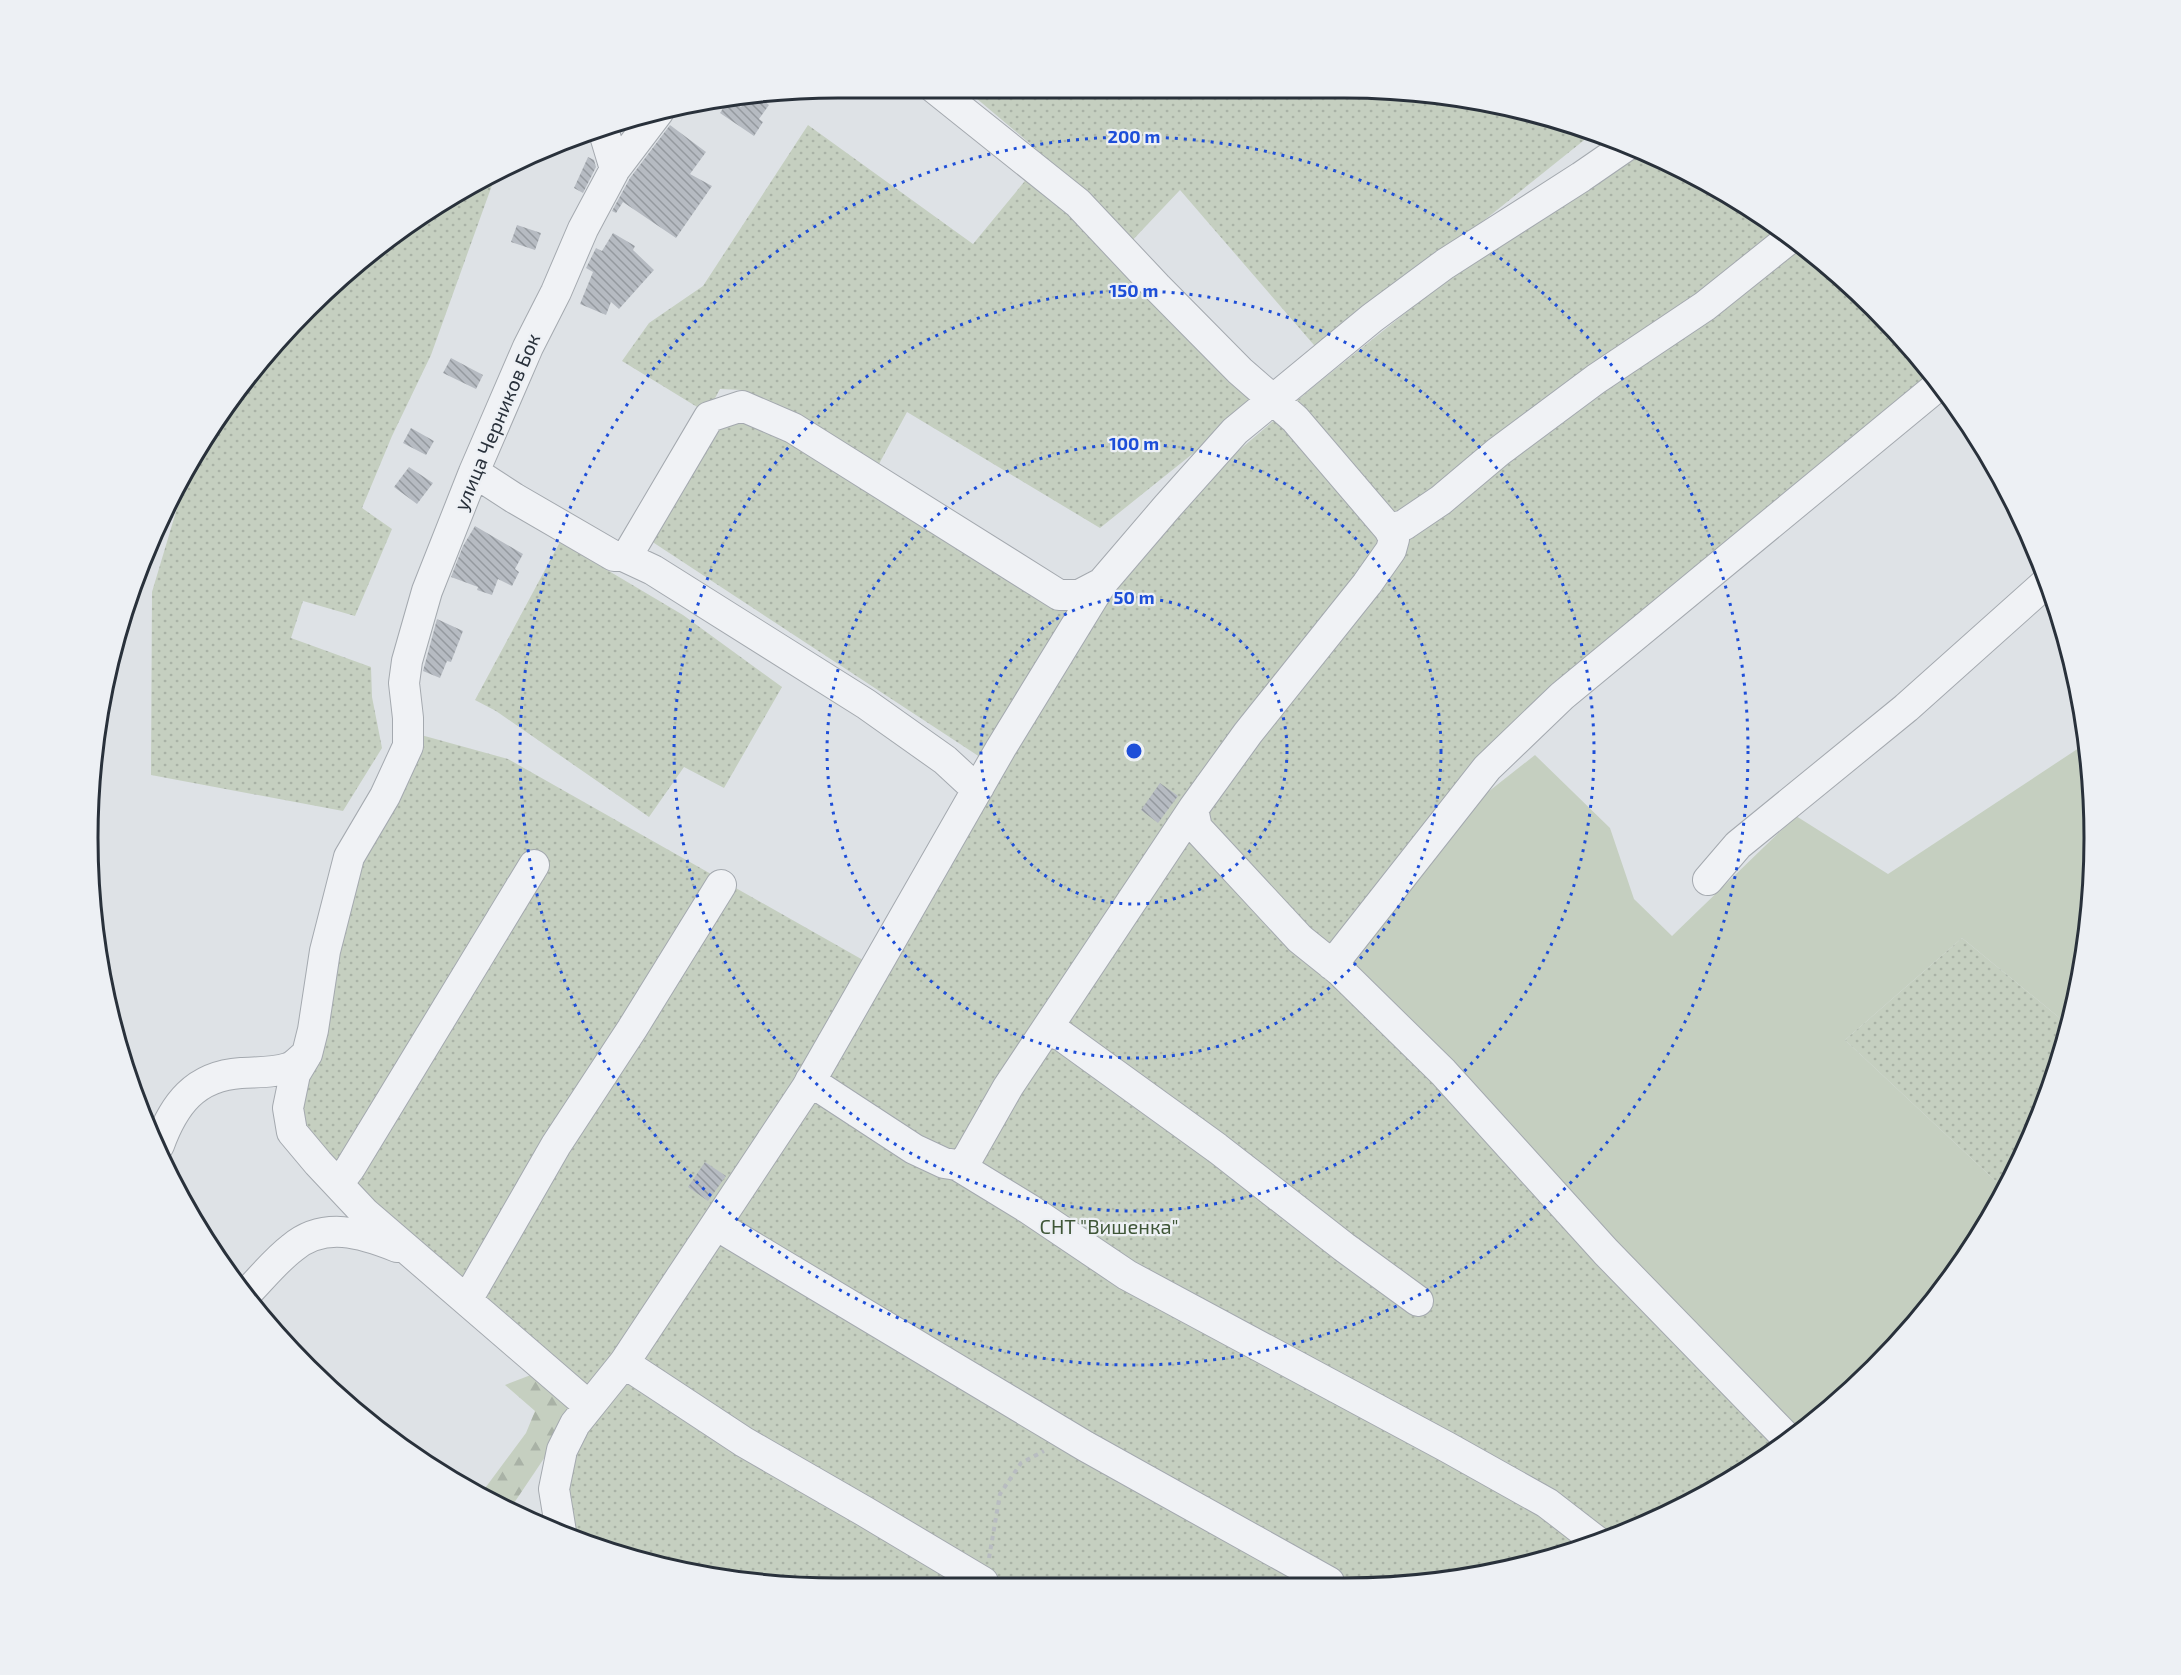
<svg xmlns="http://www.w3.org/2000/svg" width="2181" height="1675" font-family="'Exo 2',sans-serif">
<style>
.green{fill:#c5cfc0}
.forest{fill:url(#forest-firs)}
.garden{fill:url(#garden-dots)}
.building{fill:url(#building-back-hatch)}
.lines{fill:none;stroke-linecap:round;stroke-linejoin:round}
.minor-casing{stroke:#a4a9af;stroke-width:32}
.path{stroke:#b8bcc1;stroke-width:4;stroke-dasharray:4.5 4.5;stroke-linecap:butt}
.minor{stroke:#f0f2f5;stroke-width:30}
.ring{fill:none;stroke:#1d4ed8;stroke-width:3;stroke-dasharray:3 6}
.labels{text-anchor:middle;stroke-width:4.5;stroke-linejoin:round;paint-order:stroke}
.street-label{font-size:20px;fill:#29313b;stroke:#edf0f4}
.park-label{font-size:20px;fill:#3f5637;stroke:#edf0f4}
.rim{fill:none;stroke:#29313b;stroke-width:3}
.centre{fill:#1d4ed8;stroke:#edf0f4;stroke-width:3}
.ring-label{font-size:18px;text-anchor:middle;font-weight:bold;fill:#1d4ed8;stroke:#edf0f4;stroke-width:4.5;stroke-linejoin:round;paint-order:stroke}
</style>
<defs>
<pattern id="forest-firs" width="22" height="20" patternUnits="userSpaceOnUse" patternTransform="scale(1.5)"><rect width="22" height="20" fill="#c5cfc0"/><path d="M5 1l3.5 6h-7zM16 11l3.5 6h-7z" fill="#a9b2a6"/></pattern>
<pattern id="garden-dots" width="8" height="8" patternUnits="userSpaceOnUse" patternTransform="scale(1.5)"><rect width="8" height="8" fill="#c5cfc0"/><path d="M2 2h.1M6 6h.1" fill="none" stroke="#a9b2a6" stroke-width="1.8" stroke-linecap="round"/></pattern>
<pattern id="building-back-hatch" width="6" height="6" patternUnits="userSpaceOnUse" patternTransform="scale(1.5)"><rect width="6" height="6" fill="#b6bbc2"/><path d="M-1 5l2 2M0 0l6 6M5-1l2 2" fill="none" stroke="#94999f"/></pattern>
</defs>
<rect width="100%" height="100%" fill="#dee2e6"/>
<path class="green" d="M2085 744 2094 837 2080 984 2067 1024 1962 938 1845 1040 2003 1188 1968 1254 1874 1368 1793 1435 1348 963 1469 807 1535 755 1610 828 1634 899 1672 936 1796 816 1888 874Z"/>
<path class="forest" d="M536 1373 573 1406 557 1439 510 1509 480 1495 526 1433 535 1411 505 1385Z"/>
<path class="garden" d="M963 87 1392 89 1538 113 1593 133 1320 352 1180 190 1129 244 1034 147Z
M808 125 973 244 1034 170 1256 403 1100 528 907 412 879 464 742 390 720 389 707 413 622 361 649 323 703 286Z
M1636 150 1675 164 1761 214 1874 307 1946 395 1624 661 1527 747 1469 807 1348 963 1793 1435 1761 1461 1630 1531 1441 1582H739L596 1548 569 1536 561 1492 596 1405 428 1260 312 1141 299 1115 357 858 421 735 508 759 870 964 986 761 648 539 733 394 1059 588H1078L1313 387 1480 253Z
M496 174 431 355 392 436 362 508 392 529 355 616 303 601 291 638 371 667 372 697 382 748 343 811 151 775 152 592 192 458 214 420 307 307 462 188Z
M560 542 683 615 782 687 724 788 684 767 649 817 496 711 475 700Z
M1962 938 2067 1024 2037 1124 2003 1188 1845 1040Z"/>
<path class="building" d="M759 97 769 105 759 119 763 122 754 136 720 113 727 102 732 101 741 107 747 99Z
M670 125 706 152 690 174 712 186 676 238 623 202 616 213 612 211 630 178Z
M588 157 594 160 596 167 583 193 574 188Z
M517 225 541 233 535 250 511 242Z
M613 233 635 246 633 250 654 270 619 309 611 302 606 315 580 304 593 272 586 268 596 248 602 251Z
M451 358 483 375 476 389 443 373Z
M411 428 434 441 426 455 403 443Z
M409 467 433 483 417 504 394 487Z
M475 526 523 554 515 569 519 572 512 586 498 579 492 595 477 590 478 587 451 577 463 546Z
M437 619 463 631 451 662 447 661 440 678 423 671Z
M1160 783 1178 796 1158 823 1141 810Z
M705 1162 726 1176 708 1201 688 1187Z"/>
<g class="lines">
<defs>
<path id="minor" d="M933 87 1078 203 1157 287 1240 371 1295 419 1389 529 1394 539 1391 550 1367 584 1248 733 1193 809 1197 828 1300 939 1340 971 1443 1072 1606 1252 1788 1439
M603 129 615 169
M474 472 514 498 614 556H623L630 551 709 417 742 406 793 428 1059 595H1079L1102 583
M1389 529 1404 525 1441 500 1498 452 1596 379 1705 306 1790 238
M623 556 653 570 866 704 945 760 972 785 979 787
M1708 880 1738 845 1906 708 2047 582
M1332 965 1487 768 1562 696 1939 385
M1047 1030 1062 1036 1217 1148 1344 1247 1418 1301
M810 1081 914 1149 944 1163 957 1165 1029 1209 1127 1275 1447 1447 1547 1503 1595 1540
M159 1145C174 1104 195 1076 241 1073 256 1072 274 1073 288 1068 295 1066 301 1058 307 1054
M962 1168 1008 1087 1193 809
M338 1184 350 1168 534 865
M716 1225 1085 1446 1329 1582
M246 1294C261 1279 275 1261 292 1248 324 1221 362 1233 397 1247
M467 1300 556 1145 632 1029 721 885
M624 1363 744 1442 864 1511 983 1582
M589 1406 364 1212 318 1163 292 1132 288 1108 295 1074 307 1054 313 1030 325 951 349 857 385 796 408 746V718L404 683 407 661 427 591 474 472 528 347 556 292 583 229 615 169 659 111
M561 1532 554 1489 562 1450 575 1424 624 1363 807 1087 1001 748 1102 583 1167 507 1235 431 1372 318 1445 264 1581 177 1626 146"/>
</defs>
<use href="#minor" class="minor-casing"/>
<path class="path" d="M989 1558 1000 1494 1021 1463 1044 1451"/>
<use href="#minor" class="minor"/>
</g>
<g class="ring">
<circle cx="1134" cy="751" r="153"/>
<circle cx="1134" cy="751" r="307"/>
<circle cx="1134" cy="751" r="460"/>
<circle cx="1134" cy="751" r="614"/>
</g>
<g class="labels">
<g class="street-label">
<text transform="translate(497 422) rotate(-67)" y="7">улица Черников Бок</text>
</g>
<g class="park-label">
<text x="1109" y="1234">СНТ "Вишенка"</text>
</g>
</g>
<path d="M0 0H2181V1675H0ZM838 98H1344A740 740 0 0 1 2084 838V838A740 740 0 0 1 1344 1578H838A740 740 0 0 1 98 838V838A740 740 0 0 1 838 98Z" fill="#edf0f4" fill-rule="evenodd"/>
<path class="rim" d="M838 98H1344A740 740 0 0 1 2084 838V838A740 740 0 0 1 1344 1578H838A740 740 0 0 1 98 838V838A740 740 0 0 1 838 98Z"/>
<circle cx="1134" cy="751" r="9" class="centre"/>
<g class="ring-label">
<text x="1134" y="143">200 m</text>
<text x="1134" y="297">150 m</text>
<text x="1134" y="450">100 m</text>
<text x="1134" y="604">50 m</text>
</g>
</svg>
